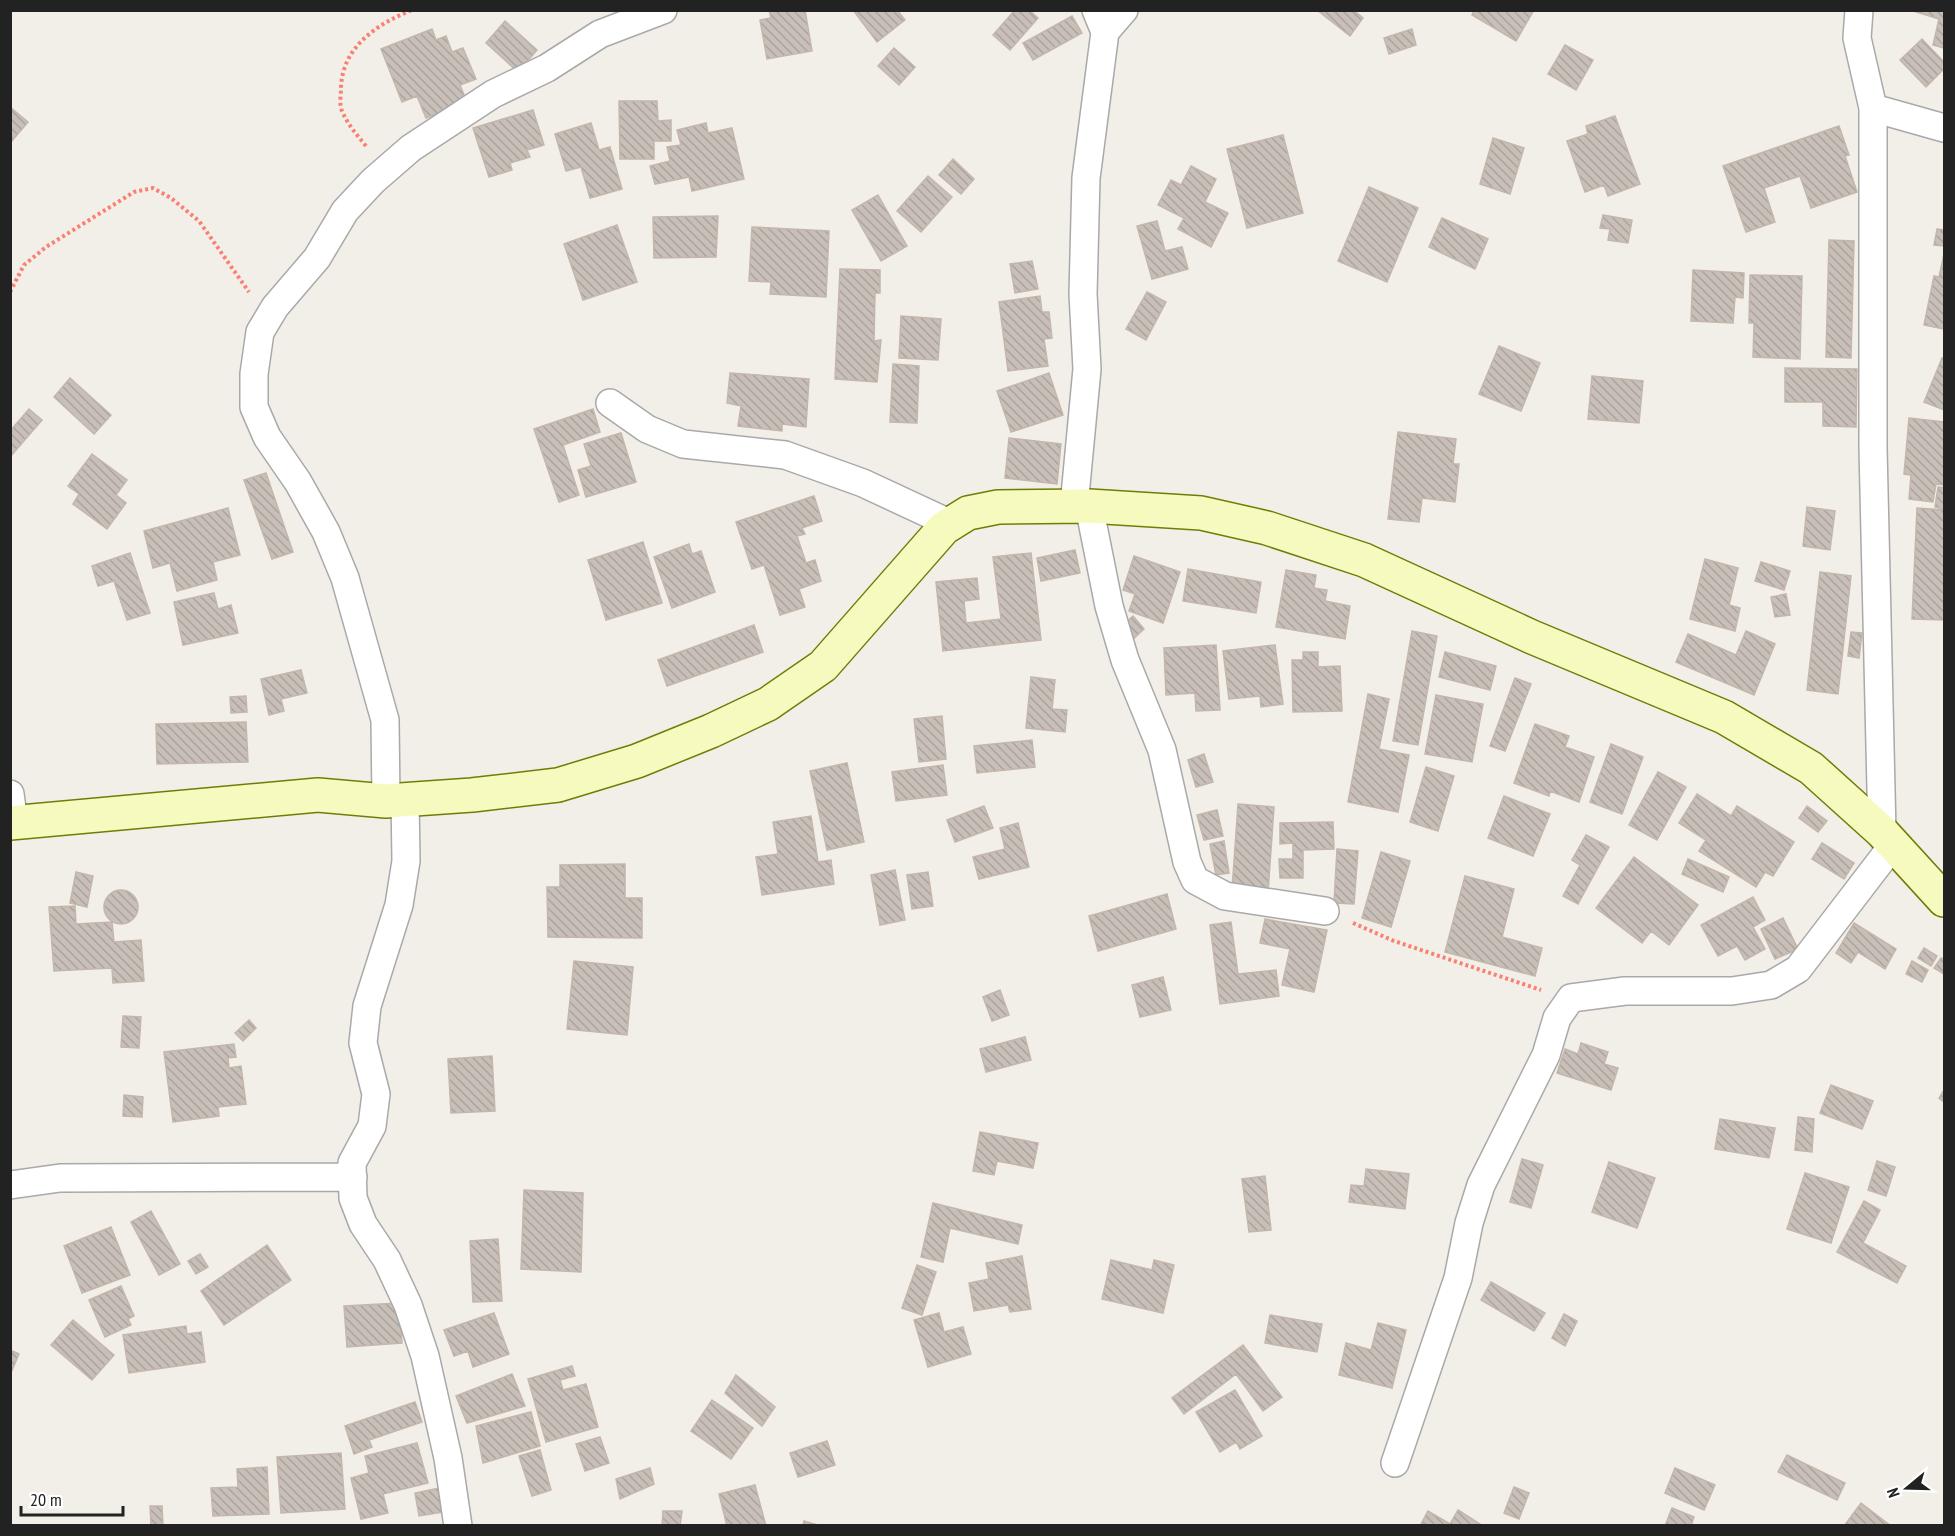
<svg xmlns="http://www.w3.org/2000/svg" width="1955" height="1536" font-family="'PT Sans Narrow',sans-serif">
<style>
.building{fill:url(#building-back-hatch);stroke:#c4b6ab;stroke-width:1.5}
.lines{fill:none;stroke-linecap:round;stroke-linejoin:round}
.street-casing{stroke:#a9a9a9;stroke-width:30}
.secondary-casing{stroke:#707d05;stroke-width:36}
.path{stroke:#fa8072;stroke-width:4;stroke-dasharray:3 3;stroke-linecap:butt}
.street{stroke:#fff;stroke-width:27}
.secondary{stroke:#f7fabf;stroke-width:33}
</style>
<defs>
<pattern id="building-back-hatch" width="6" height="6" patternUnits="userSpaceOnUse" patternTransform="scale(1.5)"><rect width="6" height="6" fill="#c7bfb8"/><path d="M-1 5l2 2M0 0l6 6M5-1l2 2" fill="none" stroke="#aba49e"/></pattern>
</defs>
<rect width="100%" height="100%" fill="#f2efe9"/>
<path class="building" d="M769 10H805L812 51 767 59 760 20 771 18Z
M853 10H897L905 20 877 42Z
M1015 10H1029L1038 18 1010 50 993 35Z
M1317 10H1353L1363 18 1350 36Z
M1474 10H1534L1516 41 1472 15Z
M1910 10H1944V48L1933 45 1939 19Z
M1072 16 1082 33 1033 60 1023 43Z
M505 21 537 50 518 72 486 43Z
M432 29 436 40 446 36 452 52 463 48 476 79 460 85 467 102 426 118 417 96 402 102 381 49Z
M1412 29 1416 45 1389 54 1384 38Z
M1922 39 1944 62V69L1926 87 1900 60Z
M1565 45 1593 60 1576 90 1548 74Z
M894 48 915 67 899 85 878 66Z
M619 101H657L658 121 671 120V141H654V159H620Z
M10 107 28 122 11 142H10Z
M533 110 544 145 527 150 530 157 510 163 512 170 489 177 473 128Z
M1615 116 1640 184 1608 196 1604 185 1585 192 1567 141 1588 134 1586 126Z
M591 123 599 150 610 147 622 189 590 198 581 167 566 171 555 134Z
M706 123 708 133 732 128 744 179 692 191 689 177 655 184 650 166 670 161 667 147 681 145 677 130Z
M1839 126 1849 155 1845 156 1857 192 1811 208 1800 176 1764 188 1775 222 1746 232 1723 166Z
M1283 135 1303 213 1247 228 1227 149Z
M1493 138 1524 148 1510 194 1480 184Z
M953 159 974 179 961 194 939 175Z
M1191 166 1216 179 1205 202 1228 213 1211 247 1178 229 1184 218 1158 205 1171 180 1181 185Z
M928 176 952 197 921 232 897 211Z
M1369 187 1418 208 1387 282 1338 261Z
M878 195 907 246 881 261 852 210Z
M1603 215 1632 220 1628 243 1608 240 1610 229 1600 228Z
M718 216 716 257 654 258 653 217Z
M1442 218 1488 239 1475 269 1429 247Z
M1157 221 1165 251 1182 247 1188 269 1152 279 1137 226Z
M617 225 637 282 583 300 564 244Z
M752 227 829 231 826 297 770 294 771 282 749 281Z
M1937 229 1944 230V246L1934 245Z
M1829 240 1854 241 1851 358 1826 357Z
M1944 254V329L1924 325 1934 276 1939 277Z
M1032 261 1038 289 1015 293 1010 264Z
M840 269 880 270V293H875L874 341 881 340 877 382 835 379Z
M1693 270 1744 273 1743 298 1735 297 1733 323 1691 321Z
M1750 275 1802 276 1800 359 1753 357 1754 323H1749Z
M1147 292 1166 302 1146 340 1126 329Z
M1040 296 1042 312H1049L1052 338 1044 339 1048 366 1008 371 999 302Z
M901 316 941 319 938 360 899 358Z
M1499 346 1540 363 1521 411 1479 394Z
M1942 358H1944V410L1924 402Z
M893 364 919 366 917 423 890 422Z
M1785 368 1857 369 1856 427 1823 426V402H1785Z
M730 373 809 379 806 427 782 424V431L738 426 741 406 727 403Z
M1049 373 1063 415 1011 432 997 391Z
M1592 376 1643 381 1639 423 1588 419Z
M70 378 111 415 94 434 54 397Z
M29 409 42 420 10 457V431Z
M593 409 600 432 563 445 579 495 559 502 534 429Z
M1909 418 1944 422V485L1936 484 1933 502 1909 499 1911 475 1904 474Z
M1398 432 1456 439 1453 464H1459L1455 502 1422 498 1419 522 1388 519Z
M621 433 636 482 586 497 578 470 591 466 584 444Z
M1009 438 1061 444 1057 484 1005 478Z
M92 454 127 480 116 495 126 503 107 529 73 504 79 494 68 486Z
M266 473 293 552 272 559 244 480Z
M1938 487 1944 488V509L1935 507Z
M814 496 822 521 802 528 805 534 797 536 806 563 815 560 821 581 799 589 805 607 780 615 764 565 752 569 736 522Z
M1807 507 1835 511 1830 550 1803 546Z
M228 508 240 555 213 562 217 580 177 591 170 563 153 568 144 531Z
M1917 508 1944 510V620L1912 619Z
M643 542 662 603 606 620 588 560Z
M689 544 692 554 701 551 715 592 672 608 654 557Z
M1075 550 1080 573 1041 581 1037 558Z
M130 553 150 613 127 620 114 581 98 586 92 566Z
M1031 553 1041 640 943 651 936 582 977 578 979 599 964 601 966 623 1001 619 993 557Z
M1134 556 1180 572 1163 623 1129 611 1135 594 1123 590Z
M1705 559 1738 568 1729 605 1740 608 1735 631 1690 619Z
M1761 562 1790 571 1784 590 1755 581Z
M1188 569 1261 582 1256 613 1183 601Z
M1286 570 1316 575 1314 588 1327 590 1325 601 1350 606 1345 639 1276 627Z
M1820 572 1851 576 1838 694 1807 690Z
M214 593 218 609 231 605 238 633 183 645 174 602Z
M1786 594 1790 615 1775 617 1771 597Z
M1133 616 1144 629 1129 643 1117 630Z
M754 625 763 652 667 686 658 660Z
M1412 631 1437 636 1418 745 1393 741Z
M1746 631 1775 644 1754 695 1676 662 1688 634 1736 655Z
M1851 632 1862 633 1859 658 1848 656Z
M1216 645 1220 710 1196 711 1195 693 1166 695 1164 648Z
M1275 645 1283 704 1261 707 1260 696 1229 699 1223 651Z
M1303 652H1318V667L1340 666 1342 711 1293 712 1292 660H1303Z
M1445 652 1496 666 1490 690 1439 677Z
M301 670 307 693 281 699 284 711 269 715 261 679Z
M1031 677 1055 680 1052 709 1067 710 1065 732 1026 728Z
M1515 678 1531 684 1505 751 1490 746Z
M1368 694 1389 699 1379 749 1409 755 1398 812 1348 802Z
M1436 695 1483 704 1472 762 1425 754Z
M246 696 247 712 231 713 230 697Z
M942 716 946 759 919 762 914 719Z
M246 722 248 762 157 764 156 724Z
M1535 724 1569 736 1565 747 1594 757 1579 802 1550 791 1549 796 1514 783Z
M1032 740 1035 767 977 773 974 746Z
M1611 744 1643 757 1622 814 1590 802Z
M1204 754 1213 782 1196 787 1188 760Z
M847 763 864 842 827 850 810 771Z
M943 765 947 795 896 801 892 772Z
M1426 767 1454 776 1438 831 1410 822Z
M1658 772 1686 787 1657 840 1629 825Z
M1697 794 1731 816 1737 806 1794 842 1773 876 1765 872 1756 887 1699 851 1706 840 1679 823Z
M1504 796 1550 814 1533 856 1488 838Z
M1238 804 1274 807 1268 893 1232 890Z
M984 806 993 828 955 842 947 820Z
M1807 806 1827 821 1818 832 1799 818Z
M1217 810 1223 836 1204 840 1197 815Z
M811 816 818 862 831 860 834 884 762 895 756 857 778 854 773 822Z
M1333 822 1334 849 1303 850V878H1280L1279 859H1293V843L1280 844V823Z
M1018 823 1029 867 979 879 973 857 1005 849 1000 828Z
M1586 835 1609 847 1578 904 1563 896 1580 865 1572 860Z
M1224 841 1229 873 1216 875 1210 844Z
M1822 843 1854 863 1844 879 1812 859Z
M1337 849 1358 851 1354 904 1334 903Z
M1381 852 1410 861 1391 927 1362 918Z
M1634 857 1698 905 1669 945 1651 931 1642 943 1596 908Z
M1688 859 1729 877 1723 892 1682 874Z
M625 864V898H642V938L548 937 547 887H560V865Z
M895 870 905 920 880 925 871 875Z
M76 872 93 876 87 907 70 903Z
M928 872 933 906 912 909 907 875Z
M1465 876 1514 889 1502 937 1542 948 1535 976 1445 952Z
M104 907a17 17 0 1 1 34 0a17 17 0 1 1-34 0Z
M1167 894 1176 929 1098 951 1089 916Z
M1753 897 1765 920 1753 927 1765 949 1745 960 1737 946 1718 956 1701 925Z
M75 906 76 924 112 922 114 942 141 940 144 981 113 983 112 968 54 971 49 907Z
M1783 918 1798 949 1775 959 1761 929Z
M1265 919 1327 930 1314 992 1282 985 1290 949 1260 943Z
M1231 922 1238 974 1276 970 1279 996 1220 1004 1210 925Z
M1854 923 1896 949 1885 969 1858 952 1851 963 1836 953Z
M1924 948 1937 956 1931 966 1918 958Z
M1941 958 1944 959V974L1934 968Z
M574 961 633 967 627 1035 567 1029Z
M1912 961 1928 970 1922 982 1906 974Z
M1163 977 1171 1010 1140 1017 1132 985Z
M1000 990 1009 1015 992 1021 983 997Z
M123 1016 141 1017 139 1048 121 1047Z
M249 1020 256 1028 243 1041 235 1033Z
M1025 1037 1031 1060 986 1072 980 1049Z
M1581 1043 1608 1052 1604 1064 1618 1068 1611 1090 1557 1073 1565 1049 1578 1054Z
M234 1044 236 1057 228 1058 229 1068 241 1066 246 1104 218 1107 219 1116 173 1122 164 1052Z
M492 1056 495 1111 451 1113 448 1059Z
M1831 1085 1873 1101 1862 1129 1820 1113Z
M1944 1090V1102L1939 1098Z
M124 1095 143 1097 142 1117 123 1116Z
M1798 1117 1814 1119 1812 1152 1795 1150Z
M1720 1119 1775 1128 1769 1158 1715 1149Z
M980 1132 1038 1143 1033 1168 997 1161 994 1175 973 1171Z
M1522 1159 1543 1165 1531 1208 1510 1202Z
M1877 1161 1895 1167 1886 1196 1868 1190Z
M1609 1162 1655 1178 1637 1228 1592 1212Z
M1366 1169 1409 1174 1405 1209 1349 1202 1351 1185 1364 1186Z
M1805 1173 1849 1187 1831 1243 1787 1229Z
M1265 1176 1271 1230 1249 1232 1242 1179Z
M524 1190 583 1193 581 1272 521 1269Z
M1864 1201 1880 1210 1863 1243 1906 1266 1897 1283 1837 1252Z
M933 1203 1022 1225 1018 1244 950 1228 943 1262 921 1257Z
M151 1211 180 1264 159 1275 131 1222Z
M111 1227 130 1275 82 1293 64 1246Z
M498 1239 502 1301 473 1302 470 1241Z
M267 1245 291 1280 224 1325 201 1291Z
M200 1254 208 1267 196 1274 188 1261Z
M1022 1256 1031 1309 1010 1312 1008 1305 974 1311 969 1283 989 1279 986 1263Z
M1111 1260 1152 1270 1154 1260 1174 1265 1163 1313 1102 1299Z
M917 1265 936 1272 922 1315 902 1308Z
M1491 1282 1545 1313 1534 1331 1481 1300Z
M121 1286 134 1316 128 1319 131 1325 105 1337 89 1300Z
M399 1303 402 1343 347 1347 344 1306Z
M494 1313 509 1354 473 1367 468 1351 454 1356 444 1330Z
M939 1313 944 1332 963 1327 971 1354 928 1367 914 1320Z
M1564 1314 1577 1321 1565 1346 1552 1338Z
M1270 1315 1322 1324 1317 1352 1265 1343Z
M73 1320 114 1355 92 1380 51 1345Z
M1378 1323 1406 1330 1392 1388 1339 1375 1346 1343 1371 1350Z
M186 1326 187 1334 201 1332 205 1362 129 1373 123 1335Z
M1243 1345 1282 1397 1263 1411 1236 1374 1184 1414 1172 1398Z
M10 1350 19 1354 10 1375Z
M572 1366 575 1376 560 1380 563 1390 586 1384 598 1427 546 1442 528 1379Z
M512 1374 525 1406 467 1423 456 1396Z
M736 1375 775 1407 762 1426 725 1393Z
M1235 1390 1262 1436 1240 1449 1236 1442 1220 1452 1196 1412Z
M712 1400 753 1428 731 1459 691 1431Z
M415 1402 422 1422 369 1440 372 1447 354 1454 345 1426Z
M531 1412 540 1446 483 1463 476 1426Z
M600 1437 609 1463 585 1471 576 1444Z
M827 1441 835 1465 798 1477 790 1453Z
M417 1443 428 1483 383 1494 388 1513 361 1519 351 1478 369 1473 365 1456Z
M540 1450 551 1490 532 1496 519 1456Z
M341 1453 345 1509 281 1513 277 1457Z
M1787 1455 1845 1483 1837 1500 1778 1472Z
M267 1467 269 1514 213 1516 211 1488 238 1487 237 1469Z
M650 1468 654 1484 620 1499 616 1479Z
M1675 1468 1715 1485 1704 1510 1665 1493Z
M755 1485 766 1526H727L719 1494Z
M1514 1487 1529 1493 1519 1519 1504 1513Z
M440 1488 444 1512 419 1516 415 1493Z
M1861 1503 1891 1526H1844Z
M150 1506H162L163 1526 151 1525Z
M1672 1508 1694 1517 1691 1526H1665Z
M1458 1510 1483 1526H1420L1428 1511 1450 1524Z
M663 1511H682L680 1526H662Z
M804 1521 821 1526H803Z"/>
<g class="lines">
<defs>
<path id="street" d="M1859 10 1857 38 1873 108V448L1882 832
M1105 32 1124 10
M1873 108 1944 128
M610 403 647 429 683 444 785 455 863 483 951 524
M1074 506 1087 369 1083 294 1086 178 1105 32 1096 10
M1089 506 1109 606 1125 660 1162 750 1187 862 1195 880 1225 896 1325 911
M10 794 14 823
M405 798 406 861 399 905 367 1006 363 1043 376 1094 372 1126 352 1163 353 1198 363 1224 387 1260 408 1305 425 1356 448 1458 458 1526
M386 801 385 720 345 578 326 532 298 482 267 437 254 407V374L260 332 275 307 317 258 345 211 373 181 411 148 493 94 547 68 600 34 663 10
M10 1185 60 1178 353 1177
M1395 1463 1458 1278 1469 1223 1481 1185 1546 1055 1557 1018 1571 998 1625 991H1732L1771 985 1798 969 1893 845"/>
<path id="secondary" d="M10 823 318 795 386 801 472 795 558 785 637 761 711 731 768 704 823 666 944 528 968 513 998 507 1089 506 1201 513 1267 528 1364 560 1532 637 1724 717 1811 768 1882 832 1944 900"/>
</defs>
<use href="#street" class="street-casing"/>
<use href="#secondary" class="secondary-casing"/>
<path class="path" d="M366 146C357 135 348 125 342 111 339 105 341 95 341 88 342 47 377 24 412 10
M10 292 24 265 46 247 134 192 153 188 171 198 199 221 249 292
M1353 923 1394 941 1541 990"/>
<use href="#street" class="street"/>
<use href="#secondary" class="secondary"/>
</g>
<rect width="1955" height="1536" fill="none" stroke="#222222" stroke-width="24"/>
<g transform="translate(1907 1488) rotate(251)" stroke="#ffffff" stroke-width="4.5" paint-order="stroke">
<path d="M0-4.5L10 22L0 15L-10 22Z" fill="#222222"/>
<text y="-9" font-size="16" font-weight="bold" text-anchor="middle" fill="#222222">N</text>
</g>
<path d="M21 1506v9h102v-9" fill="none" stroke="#222222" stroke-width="3"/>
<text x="30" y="1506" font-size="18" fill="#222222" stroke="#ffffff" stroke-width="4.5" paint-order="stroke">20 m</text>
</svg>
